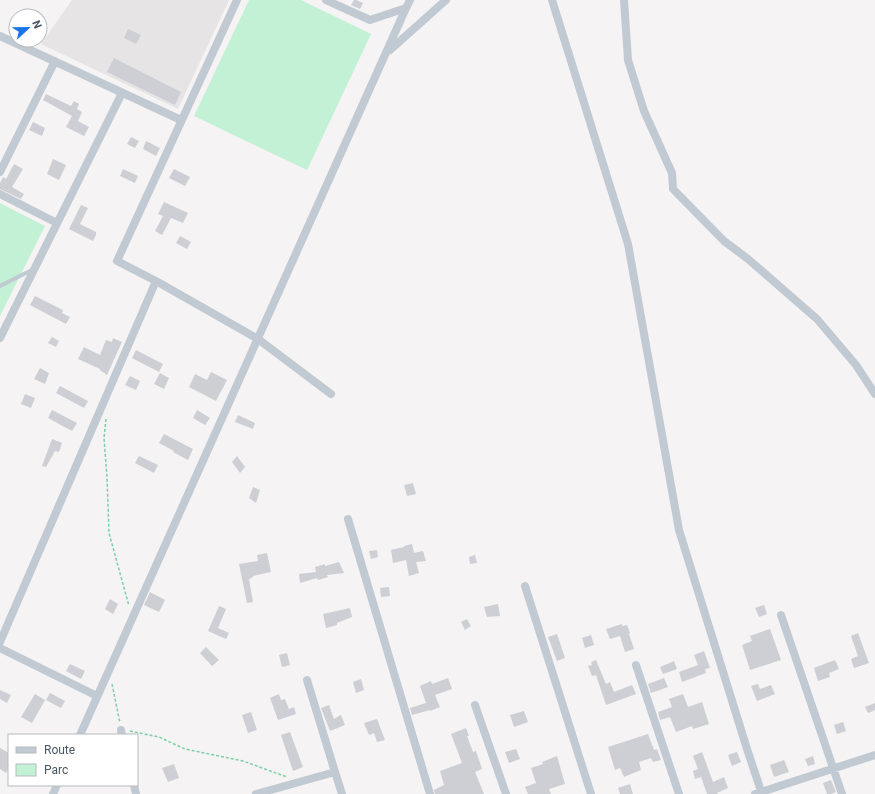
<svg xmlns="http://www.w3.org/2000/svg" width="875" height="794" font-family="Roboto,sans-serif">
<style>
.education{fill:#e6e4e5}
.green{fill:#c3f1d5}
.building{fill:#cdcfd5}
.lines{fill:none;stroke-linecap:round;stroke-linejoin:round}
.path{stroke:#7ad0a6;stroke-width:1.5;stroke-dasharray:3 2;stroke-linecap:butt}
.lane{stroke:#c1cad2;stroke-width:4}
.street{stroke:#c1cad2;stroke-width:8}
</style>
<rect width="100%" height="100%" fill="#f5f3f3"/>
<path class="education" d="M72 0H229L178 109 41 44Z"/>
<path class="green" d="M249 0H301L371 34 307 170 194 116Z
M0 203 45 226 0 316Z"/>
<path class="building" d="M354 0H356L363 3 360 9 351 5Z
M128 29 141 35 136 44 124 38Z
M114 58 181 92 175 105 107 72Z
M46 94 71 106 74 101 79 104 77 109 82 112 78 121 89 127 84 136 66 127 72 116 43 100Z
M33 122 45 128 42 136 29 130Z
M131 137 139 141 135 148 127 144Z
M146 141 160 148 156 156 143 149Z
M53 159 66 165 59 180 47 174Z
M14 164 23 169 12 187 24 194 21 199 0 189V183L3 177 6 179Z
M123 169 138 176 135 183 120 176Z
M174 169 190 177 185 186 169 178Z
M164 202 188 213 183 223 171 218 162 235 155 231 163 216 158 214Z
M81 205 88 208 80 224 96 232V235L93 241 69 229Z
M180 236 191 242 187 249 176 243Z
M35 296 63 310 62 313 70 317 66 324 30 305Z
M52 337 59 341 56 347 48 343Z
M113 338 122 342 107 375 100 370V369L78 359 84 347 100 355 106 340 112 342Z
M136 350 163 364 159 372 132 358Z
M40 368 49 373 45 384 34 379Z
M211 372 227 380 216 401 189 387 195 374 207 380Z
M160 373 169 378 164 389 154 384Z
M130 376 140 381 136 390 125 385Z
M60 386 88 401 84 408 56 393Z
M25 394 35 398 31 408 21 404Z
M52 410 77 423 72 431 48 418Z
M197 410 210 418 205 425 193 418Z
M238 415 255 423 253 429 235 422Z
M164 434 193 449 188 460 173 452 174 451 159 443Z
M52 439 62 443 59 452 55 451 46 467 42 466Z
M139 456 158 465 154 473 135 463Z
M237 456 245 467 240 473 232 462Z
M413 483 416 494 407 496 404 485Z
M253 487 260 490 256 503 249 498Z
M412 544 414 553 423 551 426 561 416 562 419 573 409 576 406 560 393 563 391 550 404 547V546Z
M377 550 378 557 371 559 369 551Z
M267 553 271 572 253 576V577L249 579 253 602 247 603 239 564 258 561 257 555Z
M475 555 477 563 470 564 469 557Z
M339 562 344 573 327 575 328 577 318 580 317 578 300 583 299 574 316 572 315 567 325 564V566Z
M389 587 390 596 381 597 380 588Z
M150 592 165 600 159 612 144 605Z
M110 599 118 604 113 614 105 609Z
M498 604 500 616 487 617 484 607Z
M764 605 767 614 759 617 755 608Z
M219 606 226 609 218 628 229 633 226 639 208 631Z
M350 608 352 617 337 623V625L326 628 323 614Z
M467 619 471 626 465 630 461 622Z
M622 624V626L627 625 630 633 629 634 634 649 625 652 620 636 610 639 606 629Z
M770 629 781 660 750 670 742 645 752 641 750 636Z
M858 633 869 663 854 668 851 659 858 656 851 636Z
M557 634 565 658 557 661 548 637Z
M591 635 594 645 585 648 582 638Z
M206 647 219 660 212 666 200 653Z
M704 651 710 668 705 669 706 673 682 682 679 672 698 665 694 655Z
M287 653 290 665 282 667 279 655Z
M596 660 606 684 610 682 614 692 632 685 636 694 606 705 596 675 592 676 588 666 592 665 591 662Z
M835 660 839 669 829 673 830 677 818 681 814 668Z
M674 661 677 669 663 674 660 667Z
M70 664 85 671 81 679 66 671Z
M448 678 452 689 435 695 440 707 430 711V710L412 715 410 708 426 703 420 686 431 681 432 684Z
M664 678 668 687 651 693 648 684Z
M361 679 364 690 356 693 353 682Z
M758 684 760 689 771 685 775 694 757 701 751 686Z
M0 690 11 695 7 703 0 699Z
M50 693 65 701 61 708 46 700Z
M35 694 45 700 32 723 21 717Z
M279 694 281 700 285 699 289 709 294 707 296 714 278 720 270 698Z
M683 694 688 707 702 702 709 724 693 729 692 726 676 732 670 717 660 720 658 712 672 707 669 699Z
M875 703V710L868 713 865 707Z
M329 705 334 719 341 715 345 725 330 731 321 708Z
M524 711 528 722 514 727 510 715Z
M251 712 257 730 248 733 242 715Z
M377 719 385 740 377 742 374 733 369 735 364 723Z
M843 722 846 731 837 734 834 725Z
M466 728 469 736H467L473 752 476 751 482 769 475 772 484 794H435L434 790 444 785 440 771 462 763 451 734Z
M290 732 303 767 293 771 281 735Z
M648 734 654 750 657 749 661 760 653 762 651 758 639 762 641 770 624 777 620 768 615 770 608 747Z
M0 748 9 753V768L6 773 0 769Z
M516 749 520 759 509 763 505 752Z
M702 752 713 782 724 777 728 788 717 793 718 794H707L701 777 695 779 693 771 698 769 693 756Z
M737 752 741 762 732 766 728 755Z
M557 756 565 784 549 789 551 794H528L525 787 536 783 531 768 543 764 542 762Z
M813 756 815 764 808 766 805 759Z
M784 760 789 772 774 777 770 765Z
M174 764 179 778 168 782 162 768Z
M831 780 836 792 831 794H827L823 783Z
M630 784 633 794H620L618 788Z"/>
<g class="lines">
<path class="path" d="M106 419 104 438 107 477 109 533 129 606
M112 684 120 723
M130 731 159 737 185 749 243 761 287 777"/>
<path class="lane" d="M0 286 32 270"/>
<path class="street" d="M237 0 117 261 156 281 258 339 331 394
M326 0 370 20 406 8 410 0
M552 0 628 244 679 530 747 749 762 794
M624 0 628 60 644 111 672 173 673 189 724 241 748 259 817 319 856 365 875 394
M0 36 181 120
M390 50 446 0
M0 172 55 61
M0 194 57 223
M0 338 122 93
M348 519 430 794
M525 586 591 794
M781 615 842 794
M0 642 156 281
M0 648 97 696
M636 665 679 794
M307 680 335 772 342 794
M475 705 506 794
M121 730 122 735
M80 735 406 8
M134 785 136 794
M53 794 57 785
M256 794 335 772
M755 794 875 755"/>
</g>
<rect x="8" y="734" width="130" height="52" fill="#ffffff" stroke="#b7bbc0"/>
<rect x="16" y="747" width="20" height="6" fill="#c1cad2" stroke="#b7bbc0"/>
<text x="44" y="754" font-size="12" fill="#4a5661">Route</text>
<rect x="16" y="764" width="20" height="12" fill="#c3f1d5" stroke="#b7bbc0"/>
<text x="44" y="774" font-size="12" fill="#4a5661">Parc</text>
<g transform="translate(28 28) rotate(68)"><circle r="19" fill="#ffffff" stroke="#b7bbc0"/>
<path d="M0-3L7 15L0 10L-7 15Z" fill="#1a73e8"/>
<text y="-6" font-size="11" font-weight="bold" text-anchor="middle" fill="#4a5661">N</text>
</g>
</svg>
